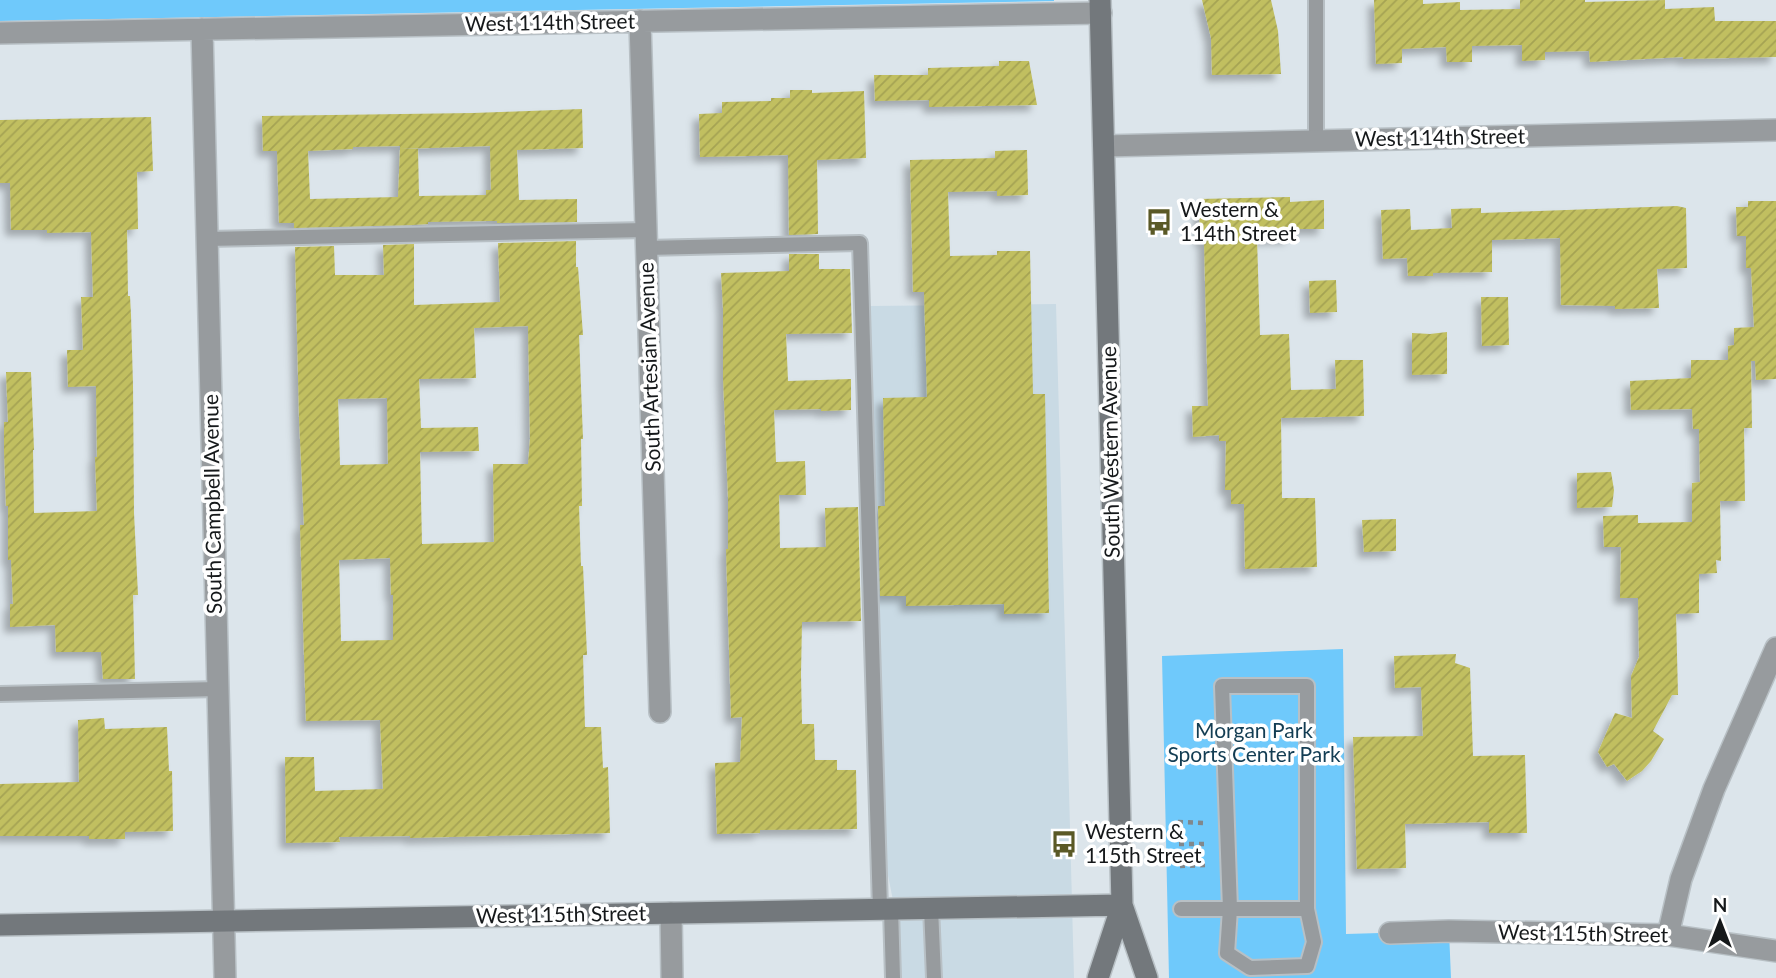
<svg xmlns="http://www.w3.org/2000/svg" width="1776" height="978" font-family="Lato,sans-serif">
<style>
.built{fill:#c9dae4}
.green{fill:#6fc9fb}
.building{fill:url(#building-hatch);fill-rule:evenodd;filter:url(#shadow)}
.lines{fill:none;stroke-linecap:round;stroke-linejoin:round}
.lane-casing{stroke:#b8c0c5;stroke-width:18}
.street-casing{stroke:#b8c0c5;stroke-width:24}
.secondary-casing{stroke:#b8c0c5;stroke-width:24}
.path{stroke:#81878b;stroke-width:4.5;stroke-dasharray:5 5;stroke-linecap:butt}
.lane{stroke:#979b9e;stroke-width:14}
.street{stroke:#979b9e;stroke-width:21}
.secondary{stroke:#73787c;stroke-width:21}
.labels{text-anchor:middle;stroke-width:7;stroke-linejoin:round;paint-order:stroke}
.street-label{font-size:21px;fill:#15181a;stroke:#fff}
.poi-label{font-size:21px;fill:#15181a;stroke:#fff;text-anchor:start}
.park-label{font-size:21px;fill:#133d53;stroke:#fff}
</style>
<defs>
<pattern id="building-hatch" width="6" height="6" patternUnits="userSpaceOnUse" patternTransform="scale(1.75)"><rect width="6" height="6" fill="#c1bf60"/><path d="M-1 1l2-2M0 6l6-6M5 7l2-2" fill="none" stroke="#a5a353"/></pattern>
<filter id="shadow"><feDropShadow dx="-6" dy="6" stdDeviation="3.5" flood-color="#0004"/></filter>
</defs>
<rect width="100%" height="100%" fill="#dce5eb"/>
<path class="built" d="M1056 304 1074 978H900L899 931 886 865 870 306Z"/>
<path class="green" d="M0 0H1054V1L0 21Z
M1343 649 1346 934 1449 931 1451 978H1169L1162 656Z"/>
<path class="building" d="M1202 0H1271L1278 31 1281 74 1212 75 1211 38Z
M1374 0H1423V4L1460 2V10L1520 9V0H1585V2L1665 0V9L1714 7 1715 21H1776V57L1683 59V57L1590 62 1589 51 1545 52V60L1522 61V45L1472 46V62H1447L1446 47 1402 49V63L1376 64Z
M999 61H1029L1037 105 929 107V100L875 101 874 75H928V68L999 66Z
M790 90H812V93L864 91 866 158 817 160 818 234 789 235 788 155 700 157 699 114 722 113V102L771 101V98H790Z
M582 109 583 148 517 150 519 200 577 199V222L497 223V221H487L428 222V224L413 225 294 228V223H279L277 151H263L262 116 473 113ZM400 146V149L490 146 491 190H486V195L419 196 418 149H400L398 197 310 199 308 151 353 149V147Z
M151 117 153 171 137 172 138 229 127 230 128 296H130L131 315 133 385 134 513 138 595H133L135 679H103L101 652H56L55 625 10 627V604H13L11 560H8V506H6L4 451V422H8L6 372H31L34 450H33L34 513 97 511 95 457H97L96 386 68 387 67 350H83L81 297H93L91 232 47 233V230H11L10 183H0V120Z
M1027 150 1028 195 997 196V191L948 192 950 256 997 255V251H1030L1033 394H1045L1049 613 1004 614V604L906 606V596H880L878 506H885L883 398 927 397 924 292H913L910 160 995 158V151Z
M1290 197V202L1324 200V229H1291V238L1257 239 1260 335 1289 334 1291 390 1336 389 1335 360H1363L1364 416 1281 418 1282 498H1315L1317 567 1245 569 1244 504H1231V490H1225L1226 441H1219V435L1193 437 1192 406H1208L1204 240H1200L1199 199Z
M1748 201H1776V379L1756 380 1755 361H1751L1752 428H1744L1745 501H1720L1721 561 1716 560 1717 573 1699 574V613L1676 614 1678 695H1672L1653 731 1664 739 1651 761 1642 771 1627 781 1614 764 1607 767 1598 752 1615 713 1632 718 1631 676 1639 657 1638 598H1620L1621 547H1604L1603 516 1638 515V523L1692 522V483L1700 482 1699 429H1693L1692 409 1631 410 1630 381 1691 378V360H1728V346L1734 345V328L1754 327 1751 268H1746V236H1737L1736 207H1748Z
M1677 206 1686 208 1687 268 1657 269 1659 308 1615 309V306L1561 305 1560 238 1492 240V272L1433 273V276H1408L1407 258 1383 259 1381 210 1410 209 1411 230 1452 228 1451 209 1481 208V213Z
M576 241V267H578L583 335H579L583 439H581L582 506H579L581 566H583L587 655H583L585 727H601L603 768 608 767 610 833 410 838V836L339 837 340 842 286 843 285 757H314L315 791 383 789 380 720 306 721 300 525H304L299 418 295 247 334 246 335 275H384L383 245 414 244V305L500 302 498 243ZM528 326 530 439 528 464H493L494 542 422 544 420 452 479 451 478 427 421 428 419 379 476 378 474 328ZM387 398 388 464 340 465 338 399ZM390 558 391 595H393V640L341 641 339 560Z
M789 254H819V269H850L852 333 786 334 788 381 851 379V410L821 411V409L774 410 776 462 805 461 806 495H779L780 548 826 547 825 508 858 507 861 621 802 622 801 674 802 724H814L815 760H837V770H856L857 829 760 830V833L717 834 715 763 740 762 742 717 731 718 726 549H728V497L723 378V308L721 273 789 271Z
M1336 280 1337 312 1310 313 1309 281Z
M1481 297H1508L1509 345 1482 346Z
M1447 332V374L1412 375V333L1430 334Z
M1611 472 1614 490 1612 507 1577 508V473Z
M1396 519V551L1364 552 1362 520Z
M1456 654 1455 663 1470 668 1473 756 1525 755 1527 833H1489V822L1405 824 1406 868 1357 869 1353 737 1423 736 1421 687 1395 688 1394 656Z
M104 718 105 729 167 727 169 771H172L173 831 125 832V839H89V836H0V784L79 782 78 720Z"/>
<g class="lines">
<defs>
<path id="lane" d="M1316 141V0
M207 239 646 230
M646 248 860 243 880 909
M0 694 218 689
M931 908 934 978
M891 909 893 978
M1181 909H1307V686H1222L1230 909 1227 953 1250 968 1307 966 1314 942 1307 909"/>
<path id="street" d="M640 21 660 712
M202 29 225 978
M0 33 1101 13
M1104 146 1776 130
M671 913 672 978
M1390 933 1449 931 1668 935 1776 951
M1668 935 1681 879 1714 789 1776 648"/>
<path id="secondary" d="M1100 0 1122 905 1147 978
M0 925 1122 905
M1098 978 1122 905"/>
</defs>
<use href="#lane" class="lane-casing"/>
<use href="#street" class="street-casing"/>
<use href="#secondary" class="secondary-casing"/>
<path class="path" d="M1178 822 1206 823
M1179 844H1206
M1180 866 1207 865"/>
<use href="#lane" class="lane"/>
<use href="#street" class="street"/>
<use href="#secondary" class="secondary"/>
</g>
<defs>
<symbol id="bus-bare" viewBox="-9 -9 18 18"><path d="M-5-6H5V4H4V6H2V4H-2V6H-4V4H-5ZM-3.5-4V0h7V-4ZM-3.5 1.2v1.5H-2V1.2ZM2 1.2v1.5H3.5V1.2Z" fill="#5a5926" stroke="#fff" stroke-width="2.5" paint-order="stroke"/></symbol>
</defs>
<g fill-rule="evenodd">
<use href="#bus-bare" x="1140" y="203" width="38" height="38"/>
<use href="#bus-bare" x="1045" y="825" width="38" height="38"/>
</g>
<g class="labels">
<g class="street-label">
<text transform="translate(550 23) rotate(-1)" y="7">West 114th Street</text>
<text transform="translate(1440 138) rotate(-1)" y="7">West 114th Street</text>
<text transform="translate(650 367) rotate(-92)" y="7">South Artesian Avenue</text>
<text transform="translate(1111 452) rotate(-91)" y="7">South Western Avenue</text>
<text transform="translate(213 504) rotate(-91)" y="7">South Campbell Avenue</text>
<text transform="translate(561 915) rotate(-1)" y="7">West 115th Street</text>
<text transform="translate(1583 934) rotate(1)" y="7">West 115th Street</text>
</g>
<g class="poi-label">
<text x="1180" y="217">Western &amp;<tspan x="1180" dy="24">114th Street</tspan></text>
<text x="1085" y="839">Western &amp;<tspan x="1085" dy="24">115th Street</tspan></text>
</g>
<g class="park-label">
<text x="1254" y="738">Morgan Park<tspan x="1254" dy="24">Sports Center Park</tspan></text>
</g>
</g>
<g transform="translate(1720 922)" stroke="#ffffff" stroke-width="5" paint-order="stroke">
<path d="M0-5L12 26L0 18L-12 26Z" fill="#15181a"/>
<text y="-10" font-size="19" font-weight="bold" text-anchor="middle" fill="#15181a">N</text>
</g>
</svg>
